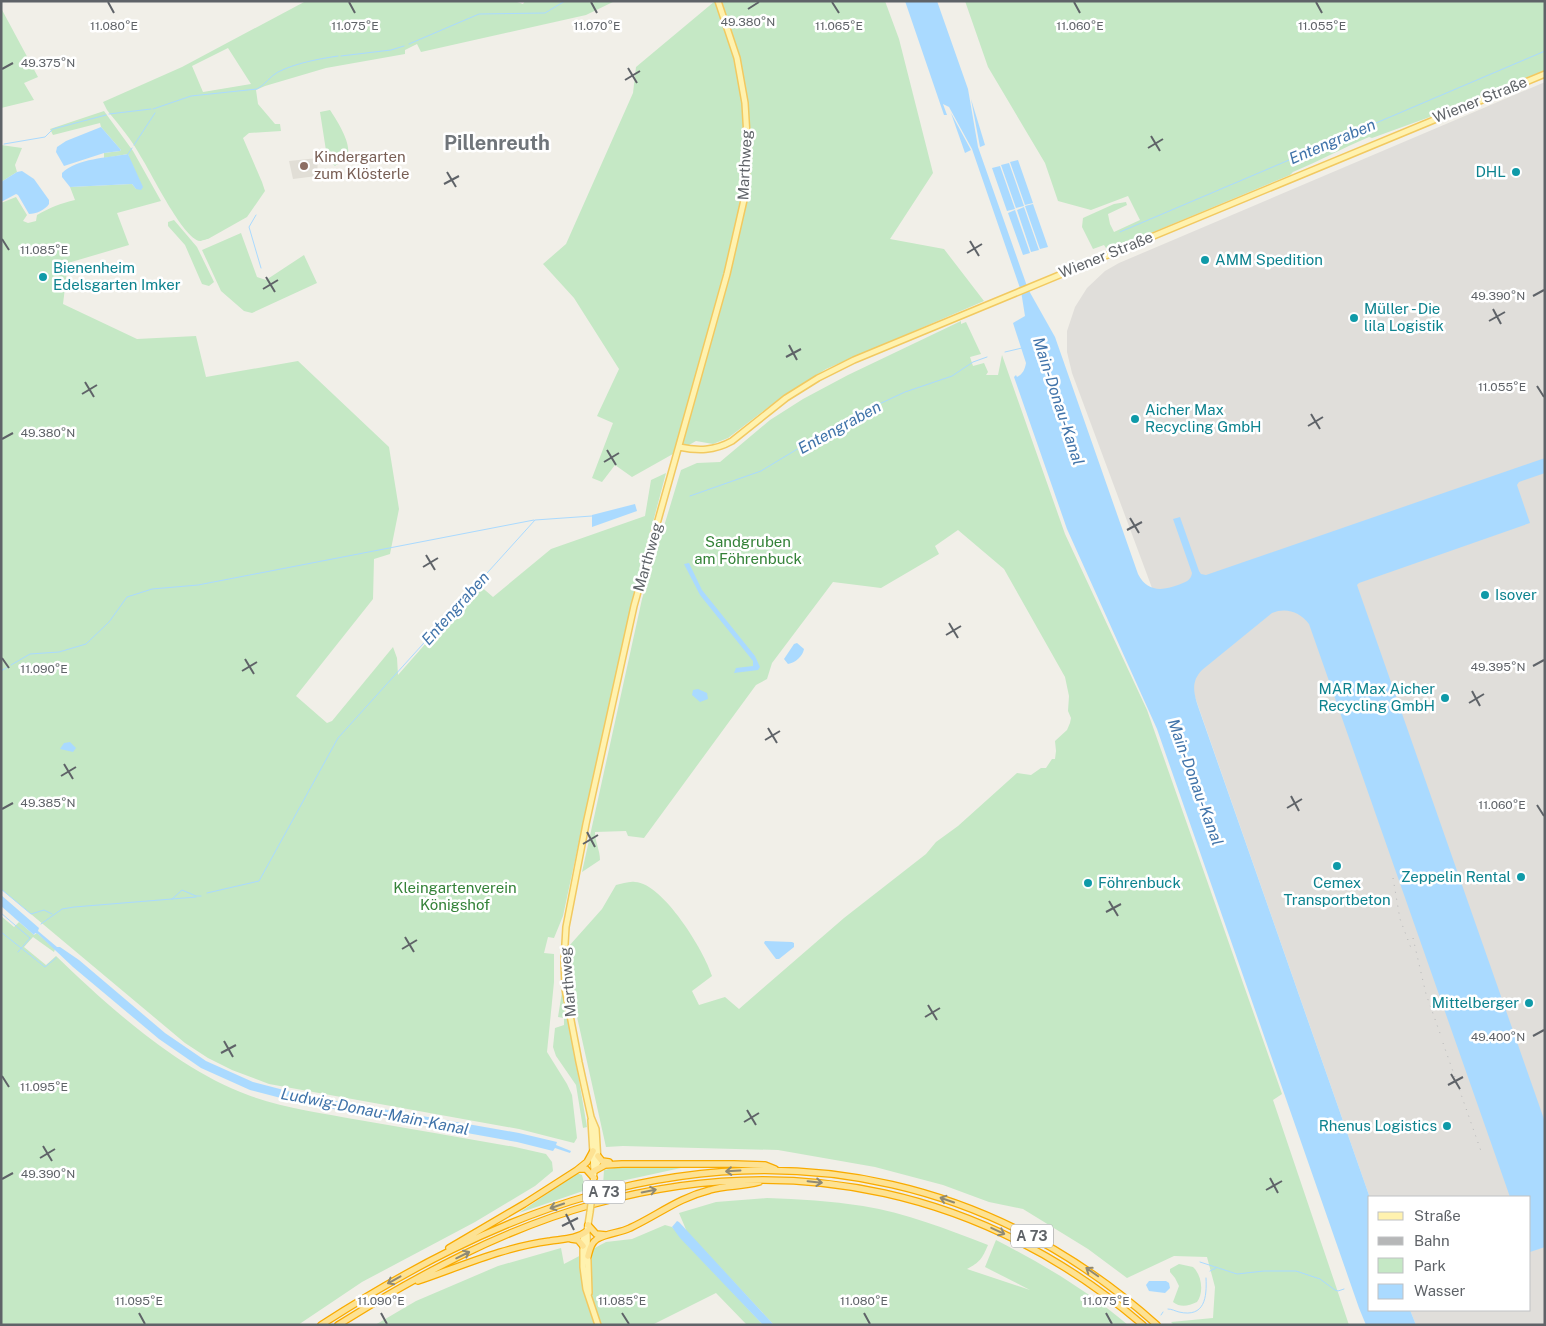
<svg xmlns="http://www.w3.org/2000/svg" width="1546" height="1326" font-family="'Public Sans',sans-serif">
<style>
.industrial{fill:#e0deda}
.education{fill:#e1ded6}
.green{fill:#c5e8c5;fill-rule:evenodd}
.water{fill:#aadaff}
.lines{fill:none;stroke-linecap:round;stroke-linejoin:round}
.stream{stroke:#aadaff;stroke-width:1}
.major-casing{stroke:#f2c960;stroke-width:8}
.highway-casing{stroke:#f9ab00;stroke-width:8}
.major{stroke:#fff2af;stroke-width:5}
.highway{stroke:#fde293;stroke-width:5.5}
.rail{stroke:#b6b7b8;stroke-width:1;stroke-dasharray:1 6;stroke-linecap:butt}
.major-bridge-casing{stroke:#f2c960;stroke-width:8;stroke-linecap:butt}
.major-bridge{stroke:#fff2af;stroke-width:5}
.oneway{stroke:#8e8975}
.ticks{fill:none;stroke:#5f6368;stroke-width:2}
.education-dot{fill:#8d6e63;stroke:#fff;stroke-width:2}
.culture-dot{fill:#0f9aa8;stroke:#fff;stroke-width:2}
.labels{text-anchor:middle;stroke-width:5;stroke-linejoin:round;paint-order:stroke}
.shield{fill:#fff;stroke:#8f9295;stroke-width:1}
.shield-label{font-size:14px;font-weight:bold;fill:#5f6368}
.street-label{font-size:15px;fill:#5f6368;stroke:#fff}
.education-label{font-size:15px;fill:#785e54;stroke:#fff;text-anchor:start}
.culture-label{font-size:15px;fill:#0d838f;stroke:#fff;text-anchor:start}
.park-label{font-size:15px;fill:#348238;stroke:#fff}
.water-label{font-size:16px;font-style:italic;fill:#4174aa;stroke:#fff}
.district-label{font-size:20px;font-weight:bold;fill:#70757a;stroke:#fff}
.ticks-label{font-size:12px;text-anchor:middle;fill:#5f6368;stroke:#fff;stroke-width:5;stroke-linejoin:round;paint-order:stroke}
</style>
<rect width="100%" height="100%" fill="#f1efe8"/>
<path class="industrial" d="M1545 82V1325H1416L1410 1310H1530V1197L1370 1198 1195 697 1152 588 1072 373 1067 352V331L1075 307 1087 288 1105 271 1119 263Z"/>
<path class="education" d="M318 158 317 176 293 179 289 161Z"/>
<path class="green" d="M306 1H514L523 4 525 1H615L586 15 421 52 417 44 405 50V54L326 68 265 86 256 90 258 104 275 124H280L281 131 249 133 243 138 262 182 265 191 247 217 208 239C207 239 201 241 200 241 183 239 151 172 141 157 132 140 119 125 107 110L103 102 182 67ZM228 48 251 84 203 92 192 66Z
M715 1H885L899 39 933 173 890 239 944 249 984 301 826 369 783 396 728 438 713 444 696 441 632 477 615 465 602 482 592 478 613 423 597 416 619 369 574 298 543 264 566 244 633 93 636 67Z
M965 1H1545V70L1427 118 1372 138 1369 137C1343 148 1319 161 1293 172L1290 175 1108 251 1104 245 1093 249 1082 227 1083 218 1114 204 1126 202 1127 205 1108 214 1110 224 1114 232 1140 220 1128 196 1091 210 1058 201 1045 163 988 67Z
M1 8 38 77 24 83 34 100 1 108Z
M330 110C336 119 353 145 347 156 345 160 339 163 335 166L328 160H319L318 158 327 157 320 112Z
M104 111 133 151 161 201 117 213 129 245 68 263 63 304 137 339 196 336 206 377 298 361 389 447 399 509 390 554 374 559 373 599 296 696 327 723 332 721 393 647 397 658 398 675 478 584 493 597 551 549 645 516 651 480 666 473 639 575 584 818 563 916 554 938 548 937 544 953 554 954V982L547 1052 567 1084 572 1095 577 1138 574 1143 519 1129 269 1084 232 1070 208 1058 185 1043 1 889V203L16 197 27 215 23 221 28 223 36 221 37 215C49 208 61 203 75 200L70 187 132 184 136 189 128 154 104 158V153L120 151 121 150 101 127 100 123 53 135 50 129Z
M1 145 22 148 15 165 17 172 1 182Z
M174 220 197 247 214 282 209 286 202 284 185 245 168 226V222Z
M241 233 257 277 266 280 304 255 317 283 252 313 244 311 221 291 202 250Z
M961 321V324L966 322 981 354 970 357 973 366 984 363 988 372 986 375H998L1002 355 1065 534 1147 710 1282 1094 1273 1100 1349 1325H1174L1171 1322 1213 1318 1215 1287 1207 1257 1174 1256 1127 1278 1088 1249 1023 1209 989 1202 943 1185 875 1167 778 1150 623 1146 606 1147 569 981V946L602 909 616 885C622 884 629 881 635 882 663 883 705 952 712 976L692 991 699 1005 725 997 739 1009 844 918 926 854 936 842 958 826 1017 773 1031 775 1041 768H1046L1052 759H1055L1056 751 1055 741 1067 730 1070 723 1071 718 1068 711 1069 696 1065 677 1004 569 958 530 935 546 939 554 881 588 833 582 772 663 767 679 756 685 644 838 628 836 626 831 595 832C595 842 600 850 600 860L582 872 642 599 681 470 697 463 720 462 770 420 803 399 848 375Z
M1 916 14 927 19 922 34 935 37 933 55 949 54 952 33 937 24 947 46 965 56 956C109 1007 177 1069 248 1095 283 1108 322 1113 359 1120 411 1129 463 1138 515 1147L546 1154 552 1162 553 1171 535 1186 475 1222 362 1282 298 1325H1Z
M562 992H564L587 1127 583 1128 576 1085 556 1056 553 1047 555 1028 564 1025V1018L558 1017Z
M690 1166 603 1185 604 1170 619 1167Z
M577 1173 582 1175 584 1183 583 1191 519 1213Z
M767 1198C799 1199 831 1201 863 1206 906 1213 947 1229 988 1245 982 1259 980 1262 967 1269L1030 1290 985 1267 996 1240C1044 1265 1087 1290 1128 1325H774L687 1232 679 1213 716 1202Z
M665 1225 672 1227 763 1325H747L716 1293 652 1325H375L416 1301 498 1266 561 1248 564 1264 606 1242 632 1239Z
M1179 1264 1193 1267C1202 1275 1204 1293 1197 1302 1188 1306 1181 1308 1173 1302L1179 1286 1175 1278 1170 1272V1269Z"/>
<path class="water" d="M905 1H937L968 89 978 147 1028 289 1055 337 1138 574C1147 592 1162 591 1178 585 1185 582 1191 581 1192 573L1173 519 1180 517 1199 571 1201 574 1206 575 1545 458V473L1519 482 1517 485 1530 523 1359 583 1357 585 1545 1122V1247L1530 1252V1197H1510L1309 624C1300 612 1286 607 1272 613L1202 670C1189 683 1195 697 1200 712L1370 1198V1310H1410L1416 1325H1366L1359 1308 1157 729 1067 529 1014 377 1016 375 1017 377C1023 374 1025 369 1026 363L1013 323 1025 316 1021 291 972 149 949 107 943 104 947 115H944Z
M971 99 985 145 980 147Z
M951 113 971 150 965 153Z
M101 127 121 150 120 151 104 153 64 166 56 152 57 147 66 141Z
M128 154 143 187 141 190 136 189 132 184 70 187 62 177V173C78 158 107 158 128 154Z
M1018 160 1033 203 1025 205 1010 162Z
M1009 163 1024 206 1016 208 1001 165Z
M1000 166 1015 209 1007 211 992 168Z
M22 171 34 179 49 200V204C45 210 36 214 29 214L18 195 16 194 1 202V182L17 172Z
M1033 204 1048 247 1040 249 1025 206Z
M1024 207 1039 250 1031 252 1017 210Z
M1015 210 1030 253 1023 255 1008 213Z
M635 504 637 511 592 527V515Z
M689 563 702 590 755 656 760 667 758 670 734 673 736 668 753 666V661L700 595 684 564Z
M797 643 804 649C803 656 795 663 788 664L784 659 794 644Z
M698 689 707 693 708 699 700 702 692 695 693 690Z
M70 742 76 748 73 752 60 749 64 743Z
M1 895 39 928 38 931 57 947H60L79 960 165 1033 206 1061 253 1082 303 1095 519 1133 557 1142 556 1145 571 1151 570 1153 555 1148 553 1151 517 1142 300 1103 250 1090 201 1068 159 1039 73 967 38 934 35 933 34 935 1 906Z
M765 941 792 942 794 943V947L779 959H776L764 943Z
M677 1221 679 1222 774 1325H763L680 1238 672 1227Z
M1149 1281H1166L1169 1283 1170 1288 1165 1293 1149 1291 1146 1285Z"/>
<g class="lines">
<path class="stream" d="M409 44 479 14 545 13 565 1
M341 56 391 50 404 46
M153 109 191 96 257 89C265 85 270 76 278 72 296 63 318 59 338 56
M109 114 151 109
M4 144 45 137 53 129 106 115
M134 145 155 113
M128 154 132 148
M256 215 249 227 261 268
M1120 232 1545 51
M1005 352 1022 348
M690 496 761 471 847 419 905 392 952 376 973 362 987 357
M11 665 30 654 59 652 86 644 109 622 127 597 152 589 198 585 534 520
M1 671 8 667
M1 889 31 914 44 910 52 914
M207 893 259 881 338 738 535 520 592 516
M172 899 196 897
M1 913 30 938
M41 924 62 909 74 907 172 899 182 890 196 896H201
M1 932 45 967 56 958
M18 952 30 938
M1200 1262 1237 1274 1264 1271H1296L1320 1279 1335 1290 1338 1291 1344 1289
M1210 1271 1216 1268
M1168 1309C1172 1309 1175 1311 1179 1312 1205 1318 1207 1297 1206 1278
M1161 1315 1163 1312"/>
<defs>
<path id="major" d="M679 447C698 451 714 451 732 441L786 398 818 378 854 360 1545 74
M591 1120 594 1171 593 1188
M594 1171 598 1162 596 1129 591 1117 579 1062 565 989 564 961 566 927 586 824 634 606 727 274 744 200 748 154 745 103 737 58 718 1
M590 1212 587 1231 583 1239V1267L586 1289 598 1325
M587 1232 589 1293"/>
<path id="highway" d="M598 1156 602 1161 609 1162
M580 1169H586L594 1178
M594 1171 605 1165 622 1164H734L765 1165 775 1169
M588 1225 596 1234 606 1235
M571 1239 578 1240 583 1246
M449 1248 524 1204 577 1170 587 1162 593 1151
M588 1256C590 1249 591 1243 597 1239 607 1233 620 1233 630 1228 658 1215 678 1198 710 1190 726 1185 743 1187 759 1182
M418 1281C462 1266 504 1247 550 1241 563 1239 577 1239 587 1231
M321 1325C405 1271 495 1222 592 1195 799 1137 997 1182 1157 1325
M338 1325C418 1275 503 1229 594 1204 794 1148 986 1191 1143 1325"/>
</defs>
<use href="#major" class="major-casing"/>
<use href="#highway" class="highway-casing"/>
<use href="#major" class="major"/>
<use href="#highway" class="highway"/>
<path class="rail" d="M1393 878 1400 919 1411 948
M1413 938 1426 994 1441 1036
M1443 1043 1482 1154"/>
<defs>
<path id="major-bridge" d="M590 1212 593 1188"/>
</defs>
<use href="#major-bridge" class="major-bridge-casing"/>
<use href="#major-bridge" class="major-bridge"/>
</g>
<defs><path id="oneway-shaft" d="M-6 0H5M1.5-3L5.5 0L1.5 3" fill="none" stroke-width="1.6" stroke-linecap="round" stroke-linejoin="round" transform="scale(1.25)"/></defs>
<g class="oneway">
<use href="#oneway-shaft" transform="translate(733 1171) rotate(177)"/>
<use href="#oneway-shaft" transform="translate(815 1182) rotate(6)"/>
<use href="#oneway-shaft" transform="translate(649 1191) rotate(-11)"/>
<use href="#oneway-shaft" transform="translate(947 1200) rotate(-161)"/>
<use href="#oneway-shaft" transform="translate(557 1206) rotate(161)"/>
<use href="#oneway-shaft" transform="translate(998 1231) rotate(25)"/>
<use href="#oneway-shaft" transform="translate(463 1255) rotate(-26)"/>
<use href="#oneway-shaft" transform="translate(1092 1272) rotate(-145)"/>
<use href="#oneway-shaft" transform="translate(394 1280) rotate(151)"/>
</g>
<path class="ticks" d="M108 2 114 13M349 2 355 13M591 2 597 13M832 2 839 13M1074 2 1080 13M1316 2 1322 13M748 9 759 2M628 68 637 83M2 69 13 63M625 80 640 71M1151 136 1160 151M1148 148 1163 139M447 172 456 187M444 184 459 176M2 239 9 250M970 241 979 256M967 253 982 244M266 277 275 292M263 289 278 280M1533 296 1544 290M1493 309 1501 324M1489 321 1505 312M789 345 797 360M786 357 801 349M85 382 94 397M1537 386 1544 397M82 394 97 385M1311 414 1320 429M1308 426 1323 417M2 439 13 433M607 450 616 465M604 462 619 453M1130 518 1139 533M1127 530 1142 522M426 555 435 570M423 567 438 558M949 623 958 638M946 635 961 626M2 658 9 668M245 659 254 674M1533 666 1544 660M242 671 257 662M1472 691 1480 706M1469 703 1484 694M768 728 777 743M765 740 780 731M64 764 73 779M61 776 76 767M1291 796 1299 811M1537 805 1544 816M1287 808 1302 799M2 809 13 803M587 832 595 847M583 844 598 835M1109 901 1118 916M1106 912 1121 904M405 937 414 952M402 949 417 940M928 1005 937 1020M925 1017 940 1008M1533 1036 1544 1030M224 1041 233 1057M221 1053 236 1045M1451 1074 1460 1089M2 1076 9 1087M1448 1085 1463 1077M747 1110 756 1125M744 1122 759 1113M43 1146 52 1161M40 1158 55 1149M1270 1178 1278 1193M2 1179 13 1173M1266 1190 1282 1181M566 1214 574 1230M562 1226 578 1218M139 1313 145 1324M381 1313 387 1324M622 1313 629 1324M864 1313 870 1324M1106 1313 1112 1324"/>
<circle class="education-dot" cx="304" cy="166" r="5"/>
<g class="culture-dot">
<circle cx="1516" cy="172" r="5"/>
<circle cx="1205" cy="260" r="5"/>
<circle cx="43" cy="277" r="5"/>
<circle cx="1354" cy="318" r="5"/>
<circle cx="1135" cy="419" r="5"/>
<circle cx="1485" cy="595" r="5"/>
<circle cx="1445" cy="698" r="5"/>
<circle cx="1337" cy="866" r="5"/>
<circle cx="1521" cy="877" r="5"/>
<circle cx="1088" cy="883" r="5"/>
<circle cx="1529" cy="1003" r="5"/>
<circle cx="1447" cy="1126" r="5"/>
</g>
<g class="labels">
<g class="shield">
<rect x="583" y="1180.5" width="42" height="23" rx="4"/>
<rect x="1011" y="1224.5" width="42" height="23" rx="4"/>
</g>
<g class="shield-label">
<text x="604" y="1197">A 73</text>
<text x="1032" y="1241">A 73</text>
</g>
<g class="street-label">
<text transform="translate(1480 100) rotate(-22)" y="5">Wiener Straße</text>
<text transform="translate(745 165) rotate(-87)" y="5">Marthweg</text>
<text transform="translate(1106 255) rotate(-22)" y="5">Wiener Straße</text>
<text transform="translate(648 557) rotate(-74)" y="5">Marthweg</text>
<text transform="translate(568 982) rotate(-95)" y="5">Marthweg</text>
</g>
<g class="education-label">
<text x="314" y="162">Kindergarten<tspan x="314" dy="17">zum Klösterle</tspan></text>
</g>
<g class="culture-label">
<text x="1506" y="177" text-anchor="end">DHL</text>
<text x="1215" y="265">AMM Spedition</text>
<text x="53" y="273">Bienenheim<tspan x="53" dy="17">Edelsgarten Imker</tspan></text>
<text x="1364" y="314">Müller - Die<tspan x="1364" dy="17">lila Logistik</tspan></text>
<text x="1145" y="415">Aicher Max<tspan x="1145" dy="17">Recycling GmbH</tspan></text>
<text x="1495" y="600">Isover</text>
<text x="1435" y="694" text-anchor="end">MAR Max Aicher<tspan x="1435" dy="17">Recycling GmbH</tspan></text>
<text x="1511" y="882" text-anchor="end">Zeppelin Rental</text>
<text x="1098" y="888">Föhrenbuck</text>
<text x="1337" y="888" text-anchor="middle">Cemex<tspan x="1337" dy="17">Transportbeton</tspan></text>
<text x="1519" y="1008" text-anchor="end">Mittelberger</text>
<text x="1437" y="1131" text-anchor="end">Rhenus Logistics</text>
</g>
<g class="park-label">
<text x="748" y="547">Sandgruben<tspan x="748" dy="17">am Föhrenbuck</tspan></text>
<text x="455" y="893">Kleingartenverein<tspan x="455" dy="17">Königshof</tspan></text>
</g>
<g class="water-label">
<text transform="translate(1332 141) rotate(-23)" y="6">Entengraben</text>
<text transform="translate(1059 401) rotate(72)" y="6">Main-Donau-Kanal</text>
<text transform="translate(839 427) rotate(-29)" y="6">Entengraben</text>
<text transform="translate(455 608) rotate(-48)" y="6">Entengraben</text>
<text transform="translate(1196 782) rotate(70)" y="6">Main-Donau-Kanal</text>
<text transform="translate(375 1111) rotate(11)" y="6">Ludwig-Donau-Main-Kanal</text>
</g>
<g class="district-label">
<text x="497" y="150">Pillenreuth</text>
</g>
</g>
<g class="ticks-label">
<text x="748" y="26">49.380°N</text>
<text x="114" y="30">11.080°E</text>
<text x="355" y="30">11.075°E</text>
<text x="597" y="30">11.070°E</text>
<text x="839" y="30">11.065°E</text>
<text x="1080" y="30">11.060°E</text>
<text x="1322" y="30">11.055°E</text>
<text x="48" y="67">49.375°N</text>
<text x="44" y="254">11.085°E</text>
<text x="1498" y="300">49.390°N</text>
<text x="1502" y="391">11.055°E</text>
<text x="48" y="437">49.380°N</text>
<text x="1498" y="671">49.395°N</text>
<text x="44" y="673">11.090°E</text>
<text x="48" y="807">49.385°N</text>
<text x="1502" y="809">11.060°E</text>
<text x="1498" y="1041">49.400°N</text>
<text x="44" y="1091">11.095°E</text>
<text x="48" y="1178">49.390°N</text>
<text x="139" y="1305">11.095°E</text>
<text x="381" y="1305">11.090°E</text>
<text x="622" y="1305">11.085°E</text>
<text x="864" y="1305">11.080°E</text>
<text x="1106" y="1305">11.075°E</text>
</g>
<rect width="1546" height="1326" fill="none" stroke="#5f6368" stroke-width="5"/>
<rect x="1368" y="1196" width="162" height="115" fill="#ffffff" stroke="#bfc1c3"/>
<rect x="1378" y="1212" width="25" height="8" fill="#fff2af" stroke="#bfc1c3"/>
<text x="1414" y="1221" font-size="15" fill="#5f6368">Straße</text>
<rect x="1378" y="1237" width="25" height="8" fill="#b6b7b8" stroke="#bfc1c3"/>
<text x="1414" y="1246" font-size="15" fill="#5f6368">Bahn</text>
<rect x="1378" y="1258" width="25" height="15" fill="#c5e8c5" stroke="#bfc1c3"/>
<text x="1414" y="1271" font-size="15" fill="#5f6368">Park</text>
<rect x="1378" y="1284" width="25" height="15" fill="#aadaff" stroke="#bfc1c3"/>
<text x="1414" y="1296" font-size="15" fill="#5f6368">Wasser</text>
</svg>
